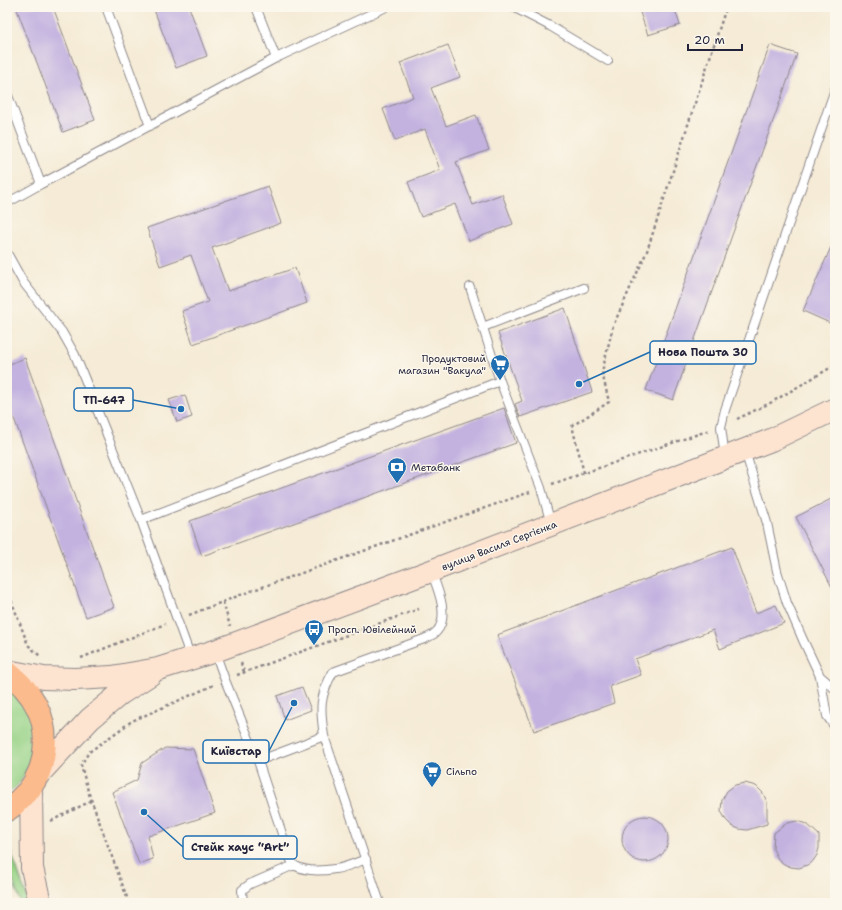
<svg xmlns="http://www.w3.org/2000/svg" width="842" height="910" font-family="'Shantell Sans',sans-serif">
<style>
.green{fill:#98d387;stroke:#5d7a61}
.building{fill:#c3b2e0}
.lines{fill:none;stroke-linecap:round;stroke-linejoin:round}
.lane-casing{stroke:#8c8688;stroke-width:10}
.secondary-casing{stroke:#8c8688;stroke-width:24}
.primary-casing{stroke:#8c8688;stroke-width:24}
.path{stroke:#8c8688;stroke-width:2.5;stroke-dasharray:3 3;stroke-linecap:butt}
.lane{stroke:#fff;stroke-width:8}
.secondary{stroke:#fde4d1;stroke-width:22}
.primary{stroke:#fbbb8c;stroke-width:22}
.labels{text-anchor:middle;stroke-width:3;stroke-linejoin:round;paint-order:stroke}
.poi-label{font-size:10px;fill:#22223b;stroke:#fbf7ec;text-anchor:start}
.street-label{font-size:10px;fill:#22223b;stroke:#fbf7ec}
.leader{fill:none;stroke:#1f6fb2;stroke-width:1.5}
.callout-dot{fill:#1f6fb2;stroke:#fbf7ec;stroke-width:1.5}
.callout{fill:#fbf7ec;stroke:#1f6fb2;stroke-width:1.5}
.callout-label{font-size:11px;text-anchor:middle;font-weight:bold;fill:#22223b}
</style>
<rect width="100%" height="100%" fill="#fbf7ec"/>
<filter id="ink" filterUnits="userSpaceOnUse"><feTurbulence type="fractalNoise" baseFrequency=".025" numOctaves="2"/><feDisplacementMap in="SourceGraphic" scale="8" xChannelSelector="R" yChannelSelector="G"/><feConvolveMatrix kernelMatrix="1 2 1 2 8 2 1 2 1" color-interpolation-filters="sRGB"/></filter>
<filter id="wash" filterUnits="userSpaceOnUse"><feTurbulence type="fractalNoise" baseFrequency=".012" numOctaves="4" result="noise"/><feDisplacementMap in="SourceGraphic" scale="16" xChannelSelector="R" yChannelSelector="G"/><feGaussianBlur stdDeviation="0.9" result="paint"/><feColorMatrix in="noise" values="0 0 0 0 0 0 0 0 0 0 0 0 0 0 0 0 0 1.4 0 .05"/><feComposite in="paint" operator="in"/></filter>
<g filter="url(#wash)">
<rect width="100%" height="100%" fill="#f5ebd6"/>
<path class="green" d="M7 687C11 690 16 693 19 697 38 721 37 754 22 779 19 785 12 790 7 794Z
M10 849 29 903H21L7 865V850Z"/>
<g id="blocks">
<path class="building" d="M16 7H53L95 120 63 132Z
M153 7H189L207 56 176 68Z
M638 7H674L680 25 648 35Z
M448 45 460 77 431 88 446 126 476 115 489 150 456 162 473 205 502 194 513 224 469 241 455 204 421 217 408 182 440 170 425 129 395 141 383 109 413 97 400 63Z
M770 45 797 54 673 400 646 390Z
M268 186 281 223 212 248 228 291 295 268 307 303 193 344 182 311 208 302 191 255 160 266 147 228Z
M835 238V312L830 323 803 311Z
M565 308 592 392 520 417 515 404 522 401 498 333Z
M25 358 114 607 86 617 7 399V365Z
M185 395 192 417 177 422 169 400Z
M504 408 516 443 202 556 190 521Z
M835 497V593L796 517Z
M732 547 756 613 776 605 784 623 720 649 713 630 635 659 641 675 610 686 614 703 534 731 497 635Z
M302 687 311 710 285 720 277 696Z
M165 748 193 749 215 813 148 836 153 859 139 864 112 792 137 780 142 763Z
M745 783 756 786 763 793 767 802V824L747 830 739 829 732 826 726 820 721 811 722 800 727 791 735 785Z
M622 839a23 23 0 1 1 46 0a23 23 0 1 1-46 0Z
M797 821 807 824 819 835V848L817 855 813 861 807 865 799 868 791 867 784 864 778 859 773 849 774 833 787 823Z"/>
</g>
</g>
<g filter="url(#ink)">
<use href="#blocks" fill-opacity="0" stroke="#8c8688" stroke-width="1"/>
<g class="lines">
<defs>
<path id="lane" d="M106 7 150 126
M256 7 276 58
M513 7 550 26 608 61
M7 93 41 184 7 203
M41 184 276 58 386 7
M7 253 23 282 62 332 75 355 86 382 141 520 500 381 541 488 551 524
M470 287 500 381
M483 327 584 288
M745 451 767 523 777 571 787 603 803 640 820 676 835 689
M725 457 721 427 725 410 835 89
M141 520 191 658
M215 652 225 680 258 761 324 736
M820 676 827 716 835 727
M294 865C305 872 322 871 335 869 345 868 356 863 366 859
M243 903 242 890 250 884 294 865 290 858 258 761
M380 903 324 736C320 709 319 697 333 672L424 639C429 637 434 635 437 631 450 616 437 587 431 571"/>
<path id="secondary" d="M7 671 44 678 75 679 112 677 158 669 215 651 431 571 771 440 835 409
M37 776 90 719 120 694 151 674
M31 787 32 868 40 903"/>
<path id="primary" d="M7 672C19 682 30 692 37 707 49 731 47 764 31 787 29 791 24 794 21 798 16 803 13 807 7 810"/>
</defs>
<use href="#lane" class="lane-casing"/>
<use href="#secondary" class="secondary-casing"/>
<use href="#primary" class="primary-casing"/>
<path class="path" d="M737 419 772 402 835 365
M584 473 572 426 609 402 602 372 613 326 647 251 724 14 727 7
M552 484 710 430
M7 589 28 645 40 656
M223 602 230 626
M189 615 248 592 530 492
M81 658 165 624
M241 663 244 672
M237 675 419 609
M51 821 91 801
M129 903 88 791 81 765 89 752 132 721 214 685"/>
<use href="#lane" class="lane"/>
<use href="#secondary" class="secondary"/>
<use href="#primary" class="primary"/>
</g>
</g>
<defs>
<symbol id="supermarket-pin" viewBox="-11 -11 22 30"><path d="M0 17L-7.5 6A9.5 9.5 0 1 1 7.5 6Z" fill="#1f6fb2" stroke="#fbf7ec"/><path d="M-6-5.5h2.5l.6 2H6L4.5 2H-2.5L-4.4-4H-6ZM-1.5 3.2a1.3 1.3 0 1 0 .1 0ZM3 3.2a1.3 1.3 0 1 0 .1 0Z" fill="#fff"/></symbol>
<symbol id="bank-pin" viewBox="-11 -11 22 30"><path d="M0 17L-7.5 6A9.5 9.5 0 1 1 7.5 6Z" fill="#1f6fb2" stroke="#fbf7ec"/><path d="M-6-4H6V4H-6ZM0-2.3a2.3 2.3 0 1 0 0 4.6a2.3 2.3 0 1 0 0-4.6Z" fill="#fff"/></symbol>
<symbol id="bus-pin" viewBox="-11 -11 22 30"><path d="M0 17L-7.5 6A9.5 9.5 0 1 1 7.5 6Z" fill="#1f6fb2" stroke="#fbf7ec"/><path d="M-5-6H5V4H4V6H2V4H-2V6H-4V4H-5ZM-3.5-4V0h7V-4ZM-3.5 1.2v1.5H-2V1.2ZM2 1.2v1.5H3.5V1.2Z" fill="#fff"/></symbol>
</defs>
<g fill-rule="evenodd">
<use href="#supermarket-pin" x="489" y="353" width="22" height="30"/>
<use href="#bank-pin" x="386" y="456" width="22" height="30"/>
<use href="#bus-pin" x="303" y="618" width="22" height="30"/>
<use href="#supermarket-pin" x="421" y="760" width="22" height="30"/>
</g>
<g class="labels">
<g class="poi-label">
<text x="486" y="362" text-anchor="end">Продуктовий<tspan x="486" dy="12">магазин "Вакула"</tspan></text>
<text x="411" y="471">Метабанк</text>
<text x="328" y="633">Просп. Ювілейний</text>
<text x="446" y="775">Сільпо</text>
</g>
<g class="street-label">
<text transform="translate(499 545) rotate(-21)" y="4">вулиця Василя Сергієнка</text>
</g>
</g>
<path class="leader" d="M579 384L650 352M181 409L133 400M294 703L269 751M144 812L183 847"/>
<g class="callout-dot">
<circle cx="579" cy="384" r="4"/>
<circle cx="181" cy="409" r="4"/>
<circle cx="294" cy="703" r="4"/>
<circle cx="144" cy="812" r="4"/>
</g>
<g class="callout">
<rect x="650" y="341" width="106" height="23" rx="4"/>
<rect x="74" y="388" width="59" height="23" rx="4"/>
<rect x="203" y="740" width="66" height="23" rx="4"/>
<rect x="183" y="836" width="114" height="23" rx="4"/>
</g>
<g class="callout-label">
<text x="703" y="356">Нова Пошта 30</text>
<text x="104" y="404">ТП-647</text>
<text x="236" y="755">Київстар</text>
<text x="240" y="851">Стейк хаус “Art”</text>
</g>
<rect width="842" height="910" fill="none" stroke="#fbf7ec" stroke-width="24"/>
<path d="M688 44v6h54v-6" fill="none" stroke="#22223b" stroke-width="2"/>
<text x="694" y="44" font-size="12" fill="#22223b" stroke="#fbf7ec" stroke-width="3" paint-order="stroke">20 m</text>
</svg>
